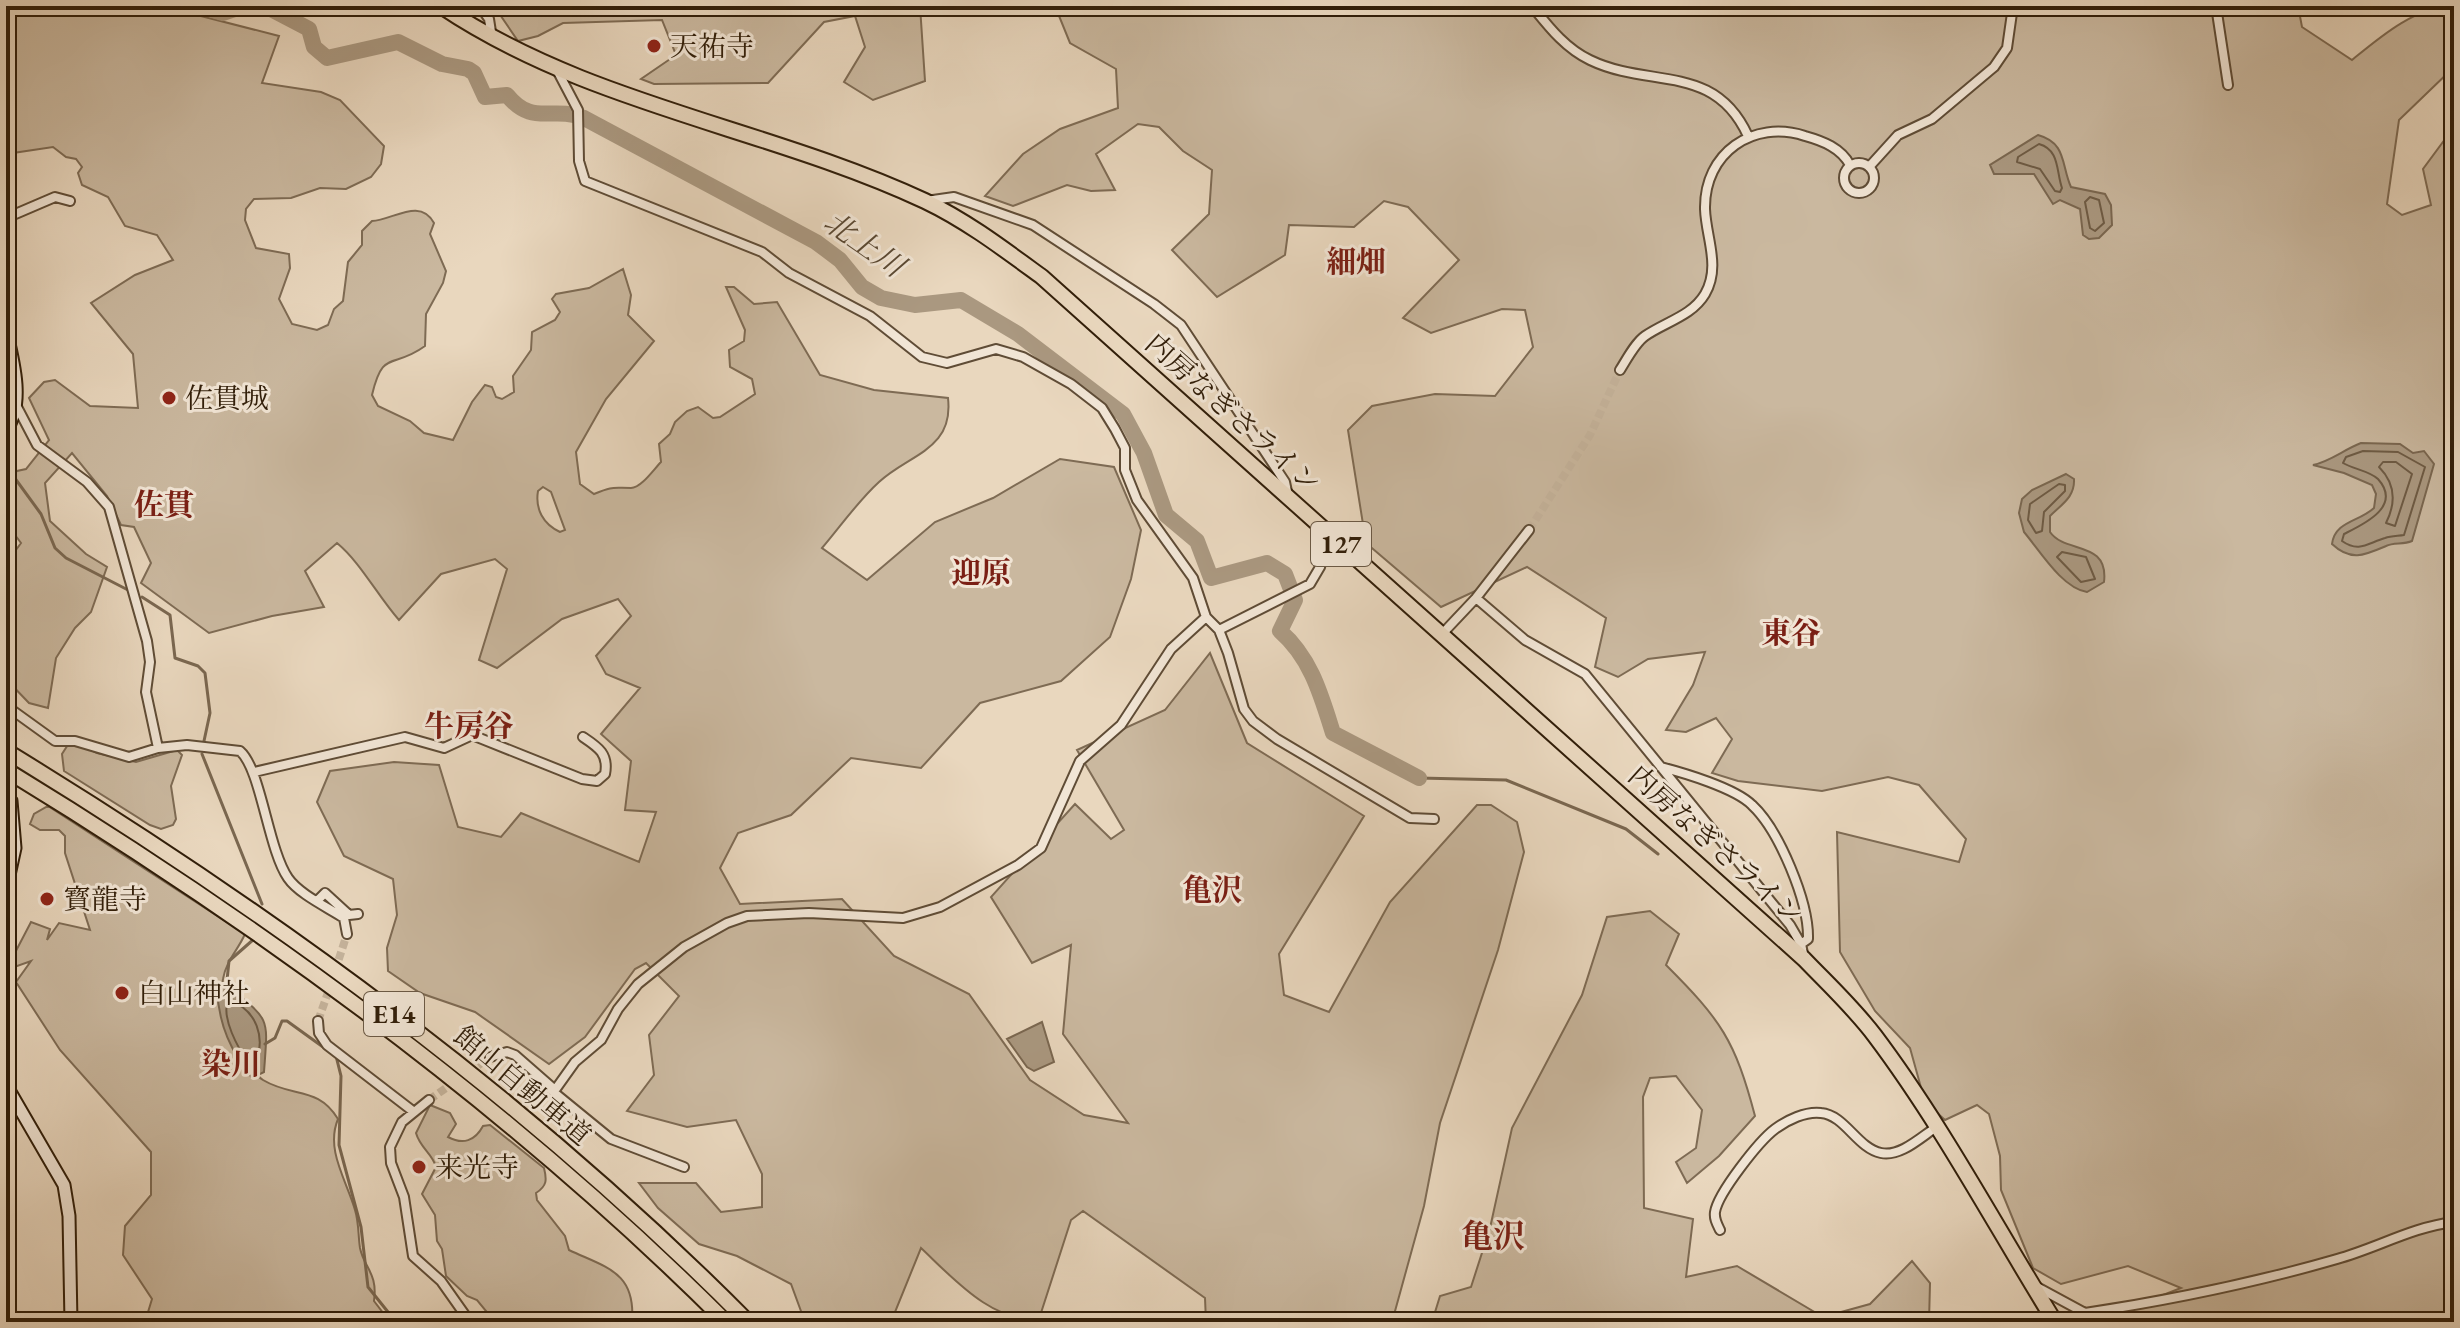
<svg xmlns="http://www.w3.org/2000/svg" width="2460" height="1328" font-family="'EB Garamond','Noto Serif JP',serif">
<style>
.green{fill:#cab89f;stroke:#7e6b54;stroke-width:2;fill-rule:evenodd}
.water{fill:#aa9880;stroke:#7a6750;stroke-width:2}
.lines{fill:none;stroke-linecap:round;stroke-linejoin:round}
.shore{stroke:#6e5b44;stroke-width:2}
.stream{stroke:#7a6750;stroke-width:3}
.river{stroke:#aa9880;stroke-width:16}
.street-tunnel{stroke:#c4b29a;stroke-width:8;stroke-dasharray:8 4;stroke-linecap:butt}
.secondary-tunnel{stroke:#c4b29a;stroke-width:11;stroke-dasharray:11 5.5;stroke-linecap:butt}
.street-casing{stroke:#5f4c36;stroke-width:12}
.secondary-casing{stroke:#311e09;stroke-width:15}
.highway-casing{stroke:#311e09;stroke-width:18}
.street{stroke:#f1e5d5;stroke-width:8}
.secondary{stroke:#f1e5d5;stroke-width:11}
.highway{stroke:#e9d7be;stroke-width:14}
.poi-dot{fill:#8f2418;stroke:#f1e5d5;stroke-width:3}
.labels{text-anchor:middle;stroke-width:6;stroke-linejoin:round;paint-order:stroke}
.shield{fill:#f1e5d5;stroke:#6b5a46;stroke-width:2}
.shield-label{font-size:26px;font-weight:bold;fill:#311e09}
.poi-label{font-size:28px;fill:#311e09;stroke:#f1e5d5;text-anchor:start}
.street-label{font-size:28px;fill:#311e09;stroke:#f1e5d5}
.water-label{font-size:30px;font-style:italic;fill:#5b4933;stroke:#f1e5d5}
.neighbourhood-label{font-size:30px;font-weight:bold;fill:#7a1f14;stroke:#f1e5d5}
.quarter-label{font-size:32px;font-weight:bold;fill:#7a1f14;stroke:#f1e5d5}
</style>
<rect width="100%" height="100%" fill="#e9d7be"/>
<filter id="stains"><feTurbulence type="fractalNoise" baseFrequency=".0025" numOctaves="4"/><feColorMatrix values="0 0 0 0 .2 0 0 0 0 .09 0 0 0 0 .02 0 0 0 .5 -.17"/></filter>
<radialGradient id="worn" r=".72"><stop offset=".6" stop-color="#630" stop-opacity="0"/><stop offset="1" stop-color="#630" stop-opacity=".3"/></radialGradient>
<path class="green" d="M6 6H81L99 15 107 6H162L279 36 262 83 321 92 340 100 384 146 381 164 371 177 346 189 320 188 291 198 254 199 246 209 245 220 256 248 289 254 290 268 279 299 292 324 317 330 328 325 334 309 343 301 348 262 362 245V231L372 221C393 220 420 197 434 223L430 234 446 271 443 283 426 314 425 346C392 370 383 348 372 395L378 406 410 421 424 433 453 440 472 402 485 385 492 387 496 397 502 399 514 392 513 376 531 350 532 332 555 320 560 312 552 299 556 294 589 288 623 269 631 295 628 315 654 341 606 399 576 452 580 484 594 494C613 486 612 488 631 488 641 488 654 469 661 462L659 444 670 434 675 422 687 411 698 407 713 418 720 417 755 394 752 379 730 367 729 350 744 341 745 330 726 287H734L754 304 777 302 820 375 874 390 948 398C954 450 909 454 879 482 858 501 840 527 822 548L867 580 935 522 993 498 1060 459 1114 467 1141 530 1131 579 1110 637 1061 681 980 703 921 768 851 758 791 815 738 833 720 868 740 904 842 899 894 956 969 994 1030 1080 1084 1115 1128 1123 1063 1034 1071 945 1032 963 991 897 1075 804 1111 839 1124 830 1077 750 1165 710 1210 653 1247 743 1364 816 1279 954 1284 995 1329 1012 1390 902 1477 805H1491L1517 822 1524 852 1498 950 1440 1123 1424 1206 1392 1322H1206L1205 1298 1083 1211 1071 1220 1040 1316C996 1328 950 1275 921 1248L891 1322H805L791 1284 737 1256 699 1244 658 1208 639 1183H696L721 1212 762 1207V1174L736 1120 687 1127 627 1111 654 1075 649 1035 679 996 646 963 635 969 585 1037 549 1064 475 1012 420 993 388 971 387 948 397 915 393 879 344 856 317 802 330 771 394 762 439 765 458 827 501 837 521 813 639 862 656 812 625 810 631 761 601 734 640 688 606 674 596 656 631 616 618 599 562 619 497 668 479 660 507 569 495 559 441 574 399 620C377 595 361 563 337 543L305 571 324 607 272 616 209 633 141 583 151 563 134 527 121 525 107 496 72 453 45 483 50 521 86 554 107 567 91 612 75 628 56 658 48 708 29 703 6 679V556L13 554 21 543 6 523V485L17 471 26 469 49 440 29 398 44 382 55 380 90 406 138 408 133 354 91 303 135 275 173 260 157 235 125 226 108 197 82 185 78 173 82 167 76 159 66 157 53 147 6 154ZM543 487 551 492 565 530 560 532C543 524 535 509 538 491Z
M494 6H920L925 81 873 100 844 82 865 47 855 16 824 22 768 83 654 84 641 79 676 55 662 20 563 23 538 36 518 41Z
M1055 6H2298L2302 27 2352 60C2380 37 2416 6 2454 6V67L2399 120 2387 204 2402 215 2431 205 2423 169 2454 127V1322H2094L2181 1288 2128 1266 2061 1284 2033 1268 2001 1190 2000 1156 1989 1114 1977 1105 1945 1120 1925 1102 1910 1048 1875 1011 1840 952 1837 832 1959 862 1966 839 1919 785 1888 777 1822 791 1738 781 1712 773 1732 739 1716 718 1686 732 1666 730 1693 685 1705 652 1648 659 1618 677 1595 667 1606 618 1527 567 1441 607 1366 543 1348 430 1372 406 1435 394 1495 396 1533 347 1525 310 1502 309 1431 333 1403 318 1459 260 1408 207 1384 201 1354 227 1289 225 1285 255 1217 297 1172 250 1209 214 1212 170 1183 151 1159 127 1138 124 1096 154 1115 190 1091 191 1067 185 1013 206 985 196 1023 154 1060 129 1118 108 1116 69 1070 43Z
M71 740 97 753 136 762 177 750 182 755 171 786 176 819 173 825 161 829 150 825 64 771 62 754Z
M48 806 245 934C238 950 226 961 223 979 219 999 245 1069 263 1080 293 1098 318 1086 338 1119 325 1150 347 1181 355 1210 359 1223 358 1235 360 1248 364 1268 378 1273 374 1301L390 1322H145L152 1299 123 1255 125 1226 151 1195V1152L60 1050 16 982 31 961 6 970 31 922 50 929 47 940 59 923 90 930 65 853V836L59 830H40L30 824 34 814Z
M1650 911 1679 934 1666 965C1721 1020 1735 1040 1755 1116L1719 1156 1687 1183 1676 1162 1696 1148 1702 1110 1676 1076 1650 1078 1643 1097 1644 1208 1693 1219 1686 1277 1737 1266 1823 1317 1870 1304 1912 1261 1930 1283 1929 1322H1432L1440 1296 1471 1287 1490 1228 1512 1128 1582 995 1607 917Z
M430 1105 450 1113 456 1124 448 1137C463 1145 475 1141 483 1126L490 1125 544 1168C547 1180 547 1186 536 1193L537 1200 565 1236 569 1250C607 1268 636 1272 632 1322H495L477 1300 467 1296 446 1276 442 1249 437 1241 435 1215 422 1194 436 1167C433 1154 420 1148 416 1133Z"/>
<path class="water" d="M2038 135C2067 143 2061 165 2071 187L2105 194 2111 205 2112 225 2099 238 2089 239 2083 235 2080 209 2060 200 2053 204 2034 174H1994L1990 165Z
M2361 443 2400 444 2413 453 2424 451 2434 464 2412 541C2403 545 2394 542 2386 546 2365 555 2351 562 2332 544 2335 521 2359 522 2374 508L2376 494 2372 485 2344 473 2313 465C2331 461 2343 450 2361 443Z
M2066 474 2074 479C2075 497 2062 504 2050 516V532C2065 554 2109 540 2104 582L2087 592C2062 588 2040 551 2024 532L2019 513 2022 499 2032 490Z
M227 986C271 1021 268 1016 264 1072L252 1078C231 1051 219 1026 217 990Z
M1042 1022 1054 1062 1034 1071 1027 1067 1007 1039Z"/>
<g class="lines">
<path class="shore" d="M2039 144C2060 150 2056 171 2062 188L2060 192 2055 191 2040 169 2017 162 2018 157Z
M2090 197 2099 200 2104 223 2095 231 2090 228 2085 202Z
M2363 451 2398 452 2425 467 2404 535C2398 536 2391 536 2385 538 2368 543 2359 553 2342 541L2344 534C2362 525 2403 507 2378 479 2370 471 2353 469 2343 463L2346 457Z
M2383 462H2396L2412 474 2395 526 2386 523C2396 503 2396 484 2379 467Z
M2059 484 2065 485V491L2044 512 2042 531 2036 533 2028 520 2030 504Z
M2062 552 2086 557 2095 579 2081 582 2057 557Z
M228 1000C257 1009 267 1039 254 1065L249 1064C238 1048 221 1018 228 1000Z"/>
<path class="stream" d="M6 466 41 514 55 548 66 558 128 590
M142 597 170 615 175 658 198 666 205 673 210 713 204 741
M202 754 262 904
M1419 778 1506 780 1626 829 1658 854
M226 990 229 961 254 939
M265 1044 275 1038 282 1021H287L323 1047
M336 1056 341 1076 339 1145 361 1227 368 1287 396 1322"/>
<path class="river" d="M199 6 223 13 244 6
M265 6 309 29 314 47 327 58 398 42 442 64 468 69 474 73 485 97 507 95C533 127 551 105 584 118L816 242 840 260 862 287 881 298 915 305 961 300 1018 334 1123 414 1144 453 1166 515 1197 541 1211 578 1267 563 1285 574 1295 600 1280 631C1311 658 1321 695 1333 733L1419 778
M6 1317 10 1322"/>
<path class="street-tunnel" d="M1529 530 1590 435 1620 370
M335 971 347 934
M318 1021 331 984
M429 1100 490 1057"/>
<path class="secondary-tunnel" d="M6 774 11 801"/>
<defs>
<path id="street" d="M480 6 489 19 492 38
M1532 6C1549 27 1565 48 1590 60 1650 89 1714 62 1748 136
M2216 6 2228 85
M558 72 578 110 579 161 585 181 762 252 789 273 870 316 922 357 947 363 996 349 1023 357 1071 384 1102 408 1115 429 1125 448V470L1137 500 1193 578 1206 617 1219 630 1228 653 1244 709 1253 721 1277 739 1410 818 1434 819
M1844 178a15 15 0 1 1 30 0a15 15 0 1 1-30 0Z
M1869 167 1898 135 1932 119 1994 67 2007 48 2013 6
M926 201 954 197 1033 225 1154 304 1181 325 1285 482 1288 496
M6 218 55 197 70 201
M1620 370C1627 359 1635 343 1645 336 1665 322 1692 316 1705 294 1721 266 1706 238 1705 209 1704 153 1753 119 1805 136 1823 141 1841 148 1850 165
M15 403 37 445 87 482 109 507 147 641 150 662 146 692 158 748
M1476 598 1525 640 1585 674 1790 925 1801 944 1804 958
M1219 630 1310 584 1320 567 1330 534
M1443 633 1476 598 1529 530
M6 710H12L55 741H75L129 757 158 748 187 745 240 751C261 769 268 849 288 878 299 894 327 907 344 918L347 934
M1661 767C1684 773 1735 788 1752 805 1779 830 1809 902 1808 939L1801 944
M254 772 405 737 444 748 472 735 582 779 597 781 605 774C609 754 598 747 583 737
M318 900 325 893 349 915 358 914
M318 1021 319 1033 327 1045 414 1112
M490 1057 507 1052 515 1055 555 1090 575 1062 601 1040 618 1009 638 984 684 947 727 923 747 916 809 913 903 918 940 907 1018 865 1041 848 1080 761 1121 725 1171 649 1206 617
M551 1090 611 1139 684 1167
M429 1100 402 1122 390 1147 391 1163 404 1197 413 1256 441 1281 470 1322
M1720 1230C1717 1224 1714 1219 1715 1212 1718 1193 1759 1141 1775 1129 1787 1120 1806 1111 1821 1113 1845 1115 1857 1148 1881 1153 1900 1157 1920 1138 1935 1128
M2037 1287 2085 1313
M2077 1322 2085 1313C2171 1300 2254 1283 2337 1259 2377 1248 2412 1227 2454 1222"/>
<path id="secondary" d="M6 331C13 360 25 404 6 430
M6 889 15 848 11 801
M6 1085 64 1185 69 1216 71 1322"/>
<path id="highway" d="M441 6C588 105 766 127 925 201 967 221 1005 250 1042 277L1804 959C1828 984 1854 1008 1875 1036 1942 1125 1996 1227 2055 1322
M6 751C273 914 528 1100 748 1322
M6 770C264 927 512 1108 726 1322"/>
</defs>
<use href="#street" class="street-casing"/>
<use href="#secondary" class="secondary-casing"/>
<use href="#highway" class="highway-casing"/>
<use href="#street" class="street"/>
<use href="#secondary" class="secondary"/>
<use href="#highway" class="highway"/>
</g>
<g class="poi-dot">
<circle cx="654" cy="46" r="8"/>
<circle cx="169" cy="398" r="8"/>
<circle cx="47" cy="899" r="8"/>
<circle cx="122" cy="993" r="8"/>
<circle cx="419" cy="1167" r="8"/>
</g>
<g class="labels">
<g class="shield">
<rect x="1311" y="522" width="60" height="44" rx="6"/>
<rect x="364" y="992" width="60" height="44" rx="6"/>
</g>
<g class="shield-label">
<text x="1341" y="553">127</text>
<text x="394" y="1023">E14</text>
</g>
<g class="poi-label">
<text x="670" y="56">天祐寺</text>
<text x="185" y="408">佐貫城</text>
<text x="63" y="909">寳龍寺</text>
<text x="138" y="1003">白山神社</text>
<text x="435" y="1177">来光寺</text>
</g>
<g class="street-label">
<text transform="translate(1233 413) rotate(42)" y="10">内房なぎさライン</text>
<text transform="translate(1716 845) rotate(42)" y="10">内房なぎさライン</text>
<text transform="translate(523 1085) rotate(40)" y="10">館山自動車道</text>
</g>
<g class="water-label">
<text transform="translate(864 244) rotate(35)" y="10">北上川</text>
</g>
<g class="neighbourhood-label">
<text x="1356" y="272">細畑</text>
<text x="164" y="515">佐貫</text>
<text x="981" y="583">迎原</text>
<text x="1791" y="643">東谷</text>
<text x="469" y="736">牛房谷</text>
<text x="1212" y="900">亀沢</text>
<text x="231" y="1074">染川</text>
</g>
<g class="quarter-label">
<text x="1493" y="1247">亀沢</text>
</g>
</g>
<rect width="2460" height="1328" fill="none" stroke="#e9d7be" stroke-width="32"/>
<rect x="8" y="8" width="2444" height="1312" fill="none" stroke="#311e09" stroke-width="4"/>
<rect x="16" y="16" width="2428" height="1296" fill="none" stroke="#311e09" stroke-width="2"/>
<rect width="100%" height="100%" filter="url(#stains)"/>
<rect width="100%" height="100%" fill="url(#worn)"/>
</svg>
